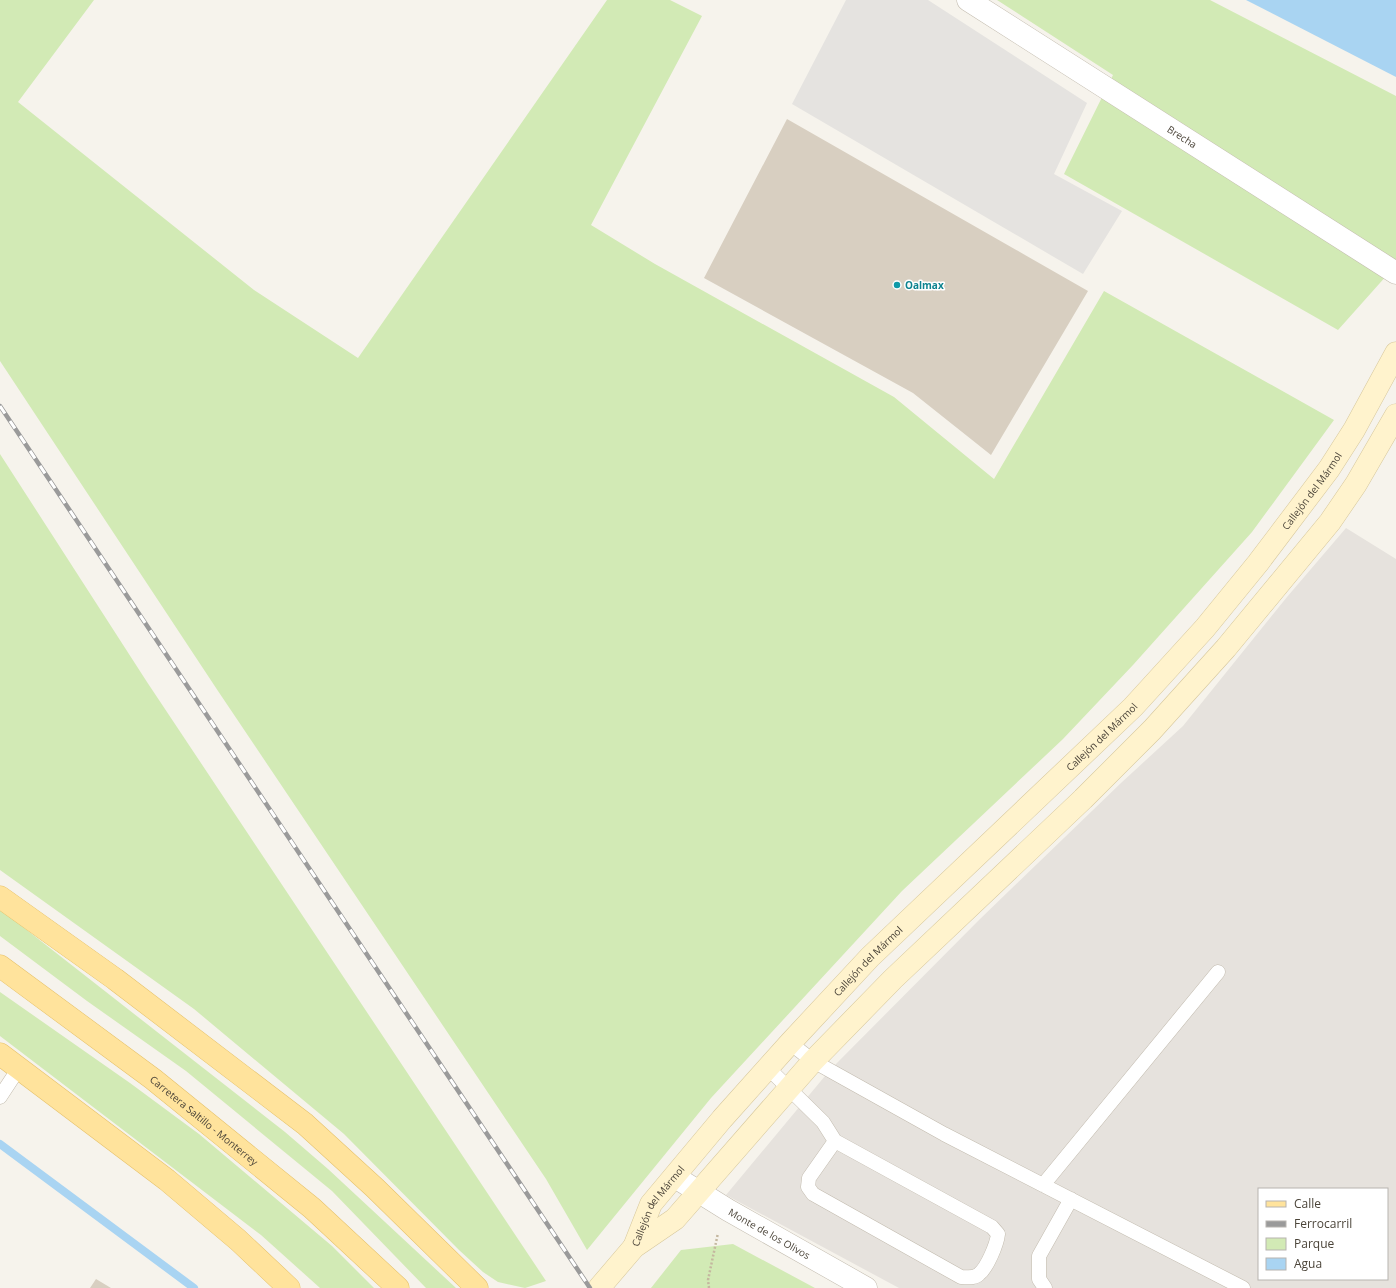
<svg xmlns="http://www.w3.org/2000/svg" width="1396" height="1288" font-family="'Open Sans',sans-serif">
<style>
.industrial{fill:#e6e2dd;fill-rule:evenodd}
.green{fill:#d2eab5}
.parking{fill:#e5e3e0}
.water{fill:#a9d4f2}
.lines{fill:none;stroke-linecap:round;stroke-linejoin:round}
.stream{stroke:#a9d4f2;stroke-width:8}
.building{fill:#d8cfc1}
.lane-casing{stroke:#c2bbae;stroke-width:15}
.street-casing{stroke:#c2bbae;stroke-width:23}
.secondary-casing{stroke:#d6c79b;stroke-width:23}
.primary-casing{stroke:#e6c16a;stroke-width:23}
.path{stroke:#c4b79f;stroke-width:2.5;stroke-dasharray:2 2;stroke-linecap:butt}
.lane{stroke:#fff;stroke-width:14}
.street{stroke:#fff;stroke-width:22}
.secondary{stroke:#fff3cd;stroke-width:22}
.primary{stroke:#ffe39c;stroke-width:22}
.rail-casing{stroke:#9a9a9a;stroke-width:4.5}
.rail{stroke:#fff;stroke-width:3;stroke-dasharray:9;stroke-linecap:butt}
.culture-dot{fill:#0f9aa8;stroke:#fff;stroke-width:1.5}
.labels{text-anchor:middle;stroke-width:3;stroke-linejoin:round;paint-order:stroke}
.street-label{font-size:10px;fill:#4b4439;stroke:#fff}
.culture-label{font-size:10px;font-weight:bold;fill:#0d838f;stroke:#fff;text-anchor:start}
</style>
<rect width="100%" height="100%" fill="#f6f3ec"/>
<path class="industrial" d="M1346 528 1396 559V1288H899L726 1195 830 1070 980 919 1121 783 1183 726 1287 597ZM1259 1189H1387V1279H1259Z"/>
<path class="green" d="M0 0H94L18 102 254 290 358 358 607 0H670L702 16 591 225 655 264 894 397 994 479 1104 291 1334 420 1252 532 1133 665 1063 739 902 891 711 1098 587 1250 546 1179 218 691 0 361Z
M997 0H1210L1396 96V265L1338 330 1064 174 1113 75Z
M0 454 147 682 546 1281 525 1288 498 1282 483 1272 459 1250 344 1134 194 1009 0 870Z
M0 909 285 1132 328 1169 456 1288H426L332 1191 186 1071 87 1001 0 936Z
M0 992 130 1083 199 1134 332 1246 374 1288H320L261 1235 0 1036Z
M733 1244 815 1288H651L681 1250Z"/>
<path class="parking" d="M846 0H928L1087 103 1054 174 1122 211 1083 274 792 104Z"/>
<path class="water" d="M1246 0H1396V77Z"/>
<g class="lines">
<path class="stream" d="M0 1144 194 1288"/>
</g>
<path class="building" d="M787 119 1088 291 991 455 913 393 704 278Z
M96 1279 111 1288H90Z"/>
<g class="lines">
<defs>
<path id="lane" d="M790 1043 813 1061 944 1134 1243 1288
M768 1068 823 1122 835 1141 992 1227 998 1234C997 1244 987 1268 979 1274 974 1279 967 1277 961 1277L813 1194 808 1187 809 1178 835 1141
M0 1097 19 1068
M1043 1185 1218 972
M1045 1288 1039 1279V1256L1071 1199"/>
<g id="street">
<path id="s1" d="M968 0 1396 273"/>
<path id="s2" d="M675 1177 728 1210 866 1288"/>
</g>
<g id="secondary">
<path id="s3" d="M634 1247 651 1204 722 1119 790 1043 870 957 1133 707 1205 628 1258 563 1329 469 1354 430 1396 353"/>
<path d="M599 1288 634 1247 675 1219 813 1061 893 979 1083 799 1152 730 1226 648 1330 522 1356 484 1396 415"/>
</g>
<g id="primary">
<path d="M0 897 115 979 305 1124 375 1188 477 1288"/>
<path id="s4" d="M0 966 153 1079 312 1208 398 1288"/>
<path d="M0 1054 167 1180 238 1240 289 1288"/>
</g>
</defs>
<use href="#lane" class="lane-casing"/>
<use href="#street" class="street-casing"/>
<use href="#secondary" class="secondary-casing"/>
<use href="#primary" class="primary-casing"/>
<path class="path" d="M709 1288 708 1280 718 1233"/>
<use href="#lane" class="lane"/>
<use href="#street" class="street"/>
<use href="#secondary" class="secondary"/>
<use href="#primary" class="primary"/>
<defs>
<path id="rail" d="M0 406 590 1288"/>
</defs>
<use href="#rail" class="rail-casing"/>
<use href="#rail" class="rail"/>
</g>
<circle class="culture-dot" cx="897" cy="285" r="4"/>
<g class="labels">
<g class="street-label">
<text dy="4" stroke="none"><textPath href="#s1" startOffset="254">Brecha</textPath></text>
<text dy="4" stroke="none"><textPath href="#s3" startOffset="1020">Callejón del Mármol</textPath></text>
<text dy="4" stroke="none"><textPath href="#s3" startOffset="696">Callejón del Mármol</textPath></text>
<text dy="4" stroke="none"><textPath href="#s3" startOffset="372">Callejón del Mármol</textPath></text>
<text dy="4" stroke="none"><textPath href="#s4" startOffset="256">Carretera Saltillo - Monterrey</textPath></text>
<text dy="4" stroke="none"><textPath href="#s3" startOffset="48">Callejón del Mármol</textPath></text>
<text dy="4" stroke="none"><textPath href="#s2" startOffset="110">Monte de los Olivos</textPath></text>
</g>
<g class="culture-label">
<text x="905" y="289">Oalmax</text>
</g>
</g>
<rect x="1258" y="1188" width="130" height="92" fill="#ffffff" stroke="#b7b4b0"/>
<rect x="1266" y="1201" width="20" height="6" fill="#ffe39c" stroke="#b7b4b0"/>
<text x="1294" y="1208" font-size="12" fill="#4b4439">Calle</text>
<rect x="1266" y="1221" width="20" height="6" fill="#9a9a9a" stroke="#b7b4b0"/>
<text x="1294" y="1228" font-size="12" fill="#4b4439">Ferrocarril</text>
<rect x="1266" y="1238" width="20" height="12" fill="#d2eab5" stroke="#b7b4b0"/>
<text x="1294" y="1248" font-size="12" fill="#4b4439">Parque</text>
<rect x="1266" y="1258" width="20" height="12" fill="#a9d4f2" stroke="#b7b4b0"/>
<text x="1294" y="1268" font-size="12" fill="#4b4439">Agua</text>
</svg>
